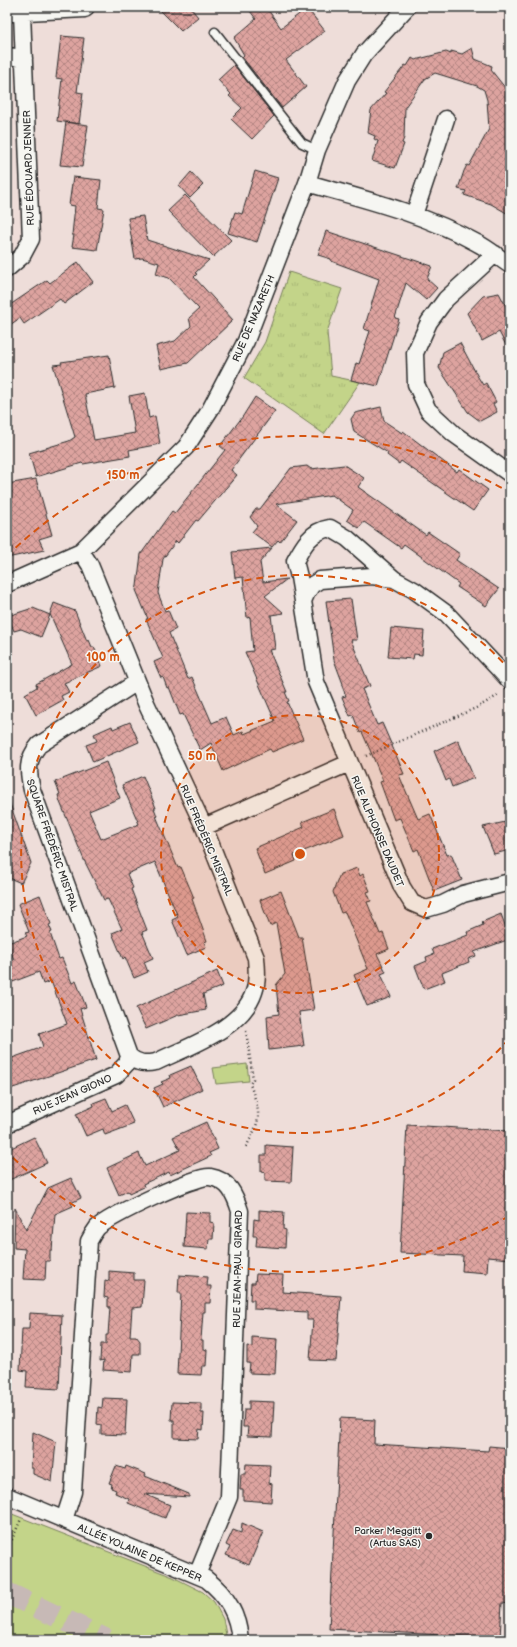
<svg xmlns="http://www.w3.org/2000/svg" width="517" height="1647" font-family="'Balsamiq Sans',sans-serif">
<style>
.grass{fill:#c3d489;stroke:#77805a}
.park{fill:url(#park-tufts);stroke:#77805a}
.building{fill:url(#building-cross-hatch);stroke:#2b2b2b}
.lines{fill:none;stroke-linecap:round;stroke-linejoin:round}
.highway-tunnel{stroke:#c7b9b6;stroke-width:22;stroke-dasharray:22 11;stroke-linecap:butt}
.lane-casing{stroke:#2b2b2b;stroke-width:11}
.street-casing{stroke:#2b2b2b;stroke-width:19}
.path{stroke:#2b2b2b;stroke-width:2.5;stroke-dasharray:1 3;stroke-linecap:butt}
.lane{stroke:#f6f6f2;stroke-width:8}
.street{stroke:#f6f6f2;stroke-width:16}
.ring{fill:none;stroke:#d5540f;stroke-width:2;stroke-dasharray:7 5}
.poi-dot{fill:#2b2b2b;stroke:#f6f6f2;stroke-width:1.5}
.labels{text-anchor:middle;stroke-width:3;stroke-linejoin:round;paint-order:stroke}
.street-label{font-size:10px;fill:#2b2b2b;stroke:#f6f6f2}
.poi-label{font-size:10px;fill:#2b2b2b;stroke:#f6f6f2;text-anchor:end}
.centre{fill:#d5540f;stroke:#f6f6f2;stroke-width:2}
.ring-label{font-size:12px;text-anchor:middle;font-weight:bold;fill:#d5540f;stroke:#f6f6f2;stroke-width:3;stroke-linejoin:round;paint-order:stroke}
</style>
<defs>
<pattern id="park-tufts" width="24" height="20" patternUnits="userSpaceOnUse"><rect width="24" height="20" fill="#c3d489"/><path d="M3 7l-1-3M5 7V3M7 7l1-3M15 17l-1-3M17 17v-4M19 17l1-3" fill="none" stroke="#a8b676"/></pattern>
<pattern id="building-cross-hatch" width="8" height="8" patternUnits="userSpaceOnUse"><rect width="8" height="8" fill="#dda39f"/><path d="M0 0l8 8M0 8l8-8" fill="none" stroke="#b38582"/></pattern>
</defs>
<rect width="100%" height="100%" fill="#eeddd9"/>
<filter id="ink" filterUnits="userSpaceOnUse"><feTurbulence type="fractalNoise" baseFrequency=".025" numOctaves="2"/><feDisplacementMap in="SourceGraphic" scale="8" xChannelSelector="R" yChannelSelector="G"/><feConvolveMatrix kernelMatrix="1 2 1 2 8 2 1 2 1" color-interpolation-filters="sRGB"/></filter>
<g filter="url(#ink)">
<path class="grass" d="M247 1064 249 1081 216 1084 213 1068Z
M7 1512 173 1577 203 1592 214 1602 223 1619 227 1640H7Z"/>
<path class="park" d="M289 272 342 289 327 332 331 376 360 382 324 434 244 378 265 342Z"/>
<path class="building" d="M157 7H190L198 17 181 31Z
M247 7H266L281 28 307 8 325 31 286 60 306 87 282 108 242 57 244 55 234 38 256 19Z
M61 36 84 38 77 92 83 93 79 124 57 121 62 79 56 78Z
M472 48 475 59 492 66 491 70 510 94V215L491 204 464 195 466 191 458 189 464 171 467 165 469 166 489 129 487 100 484 90 477 86 435 73 425 79 405 107 404 138 402 143 404 144 395 168 372 161 378 141 374 139 375 136 368 133 371 110 386 93 384 92 405 65 407 66 412 58 415 60 446 52 451 54V51L462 54Z
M234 65 274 116 252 139 231 119 242 108 229 96 231 94 218 80Z
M66 122 88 125 82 167 60 165Z
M255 171 278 178 257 242 228 233 235 212 242 214Z
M191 172 203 185 190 198 179 186Z
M73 177 101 180 98 208 104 209 97 250 72 247 74 235H72L75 206 69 205Z
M185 195 231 240 213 257 168 211Z
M143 216 147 240 209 260 195 273 197 274 194 277 233 320 188 363 161 369 156 346 175 341 191 326 189 318 199 309 169 278 156 274 159 263 142 258 135 259 128 218Z
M326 231 432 266 427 279 437 288 426 300 406 283 395 318 399 319 378 386 351 380 356 363 359 364 370 331 364 329 379 279 331 261V259L318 255Z
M78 262 93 282 64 304 60 299 24 324 20 318 7 327V307L47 280 50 283Z
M499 293 510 314V353L499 332 482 341 467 313 483 296Z
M460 343 478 377 483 385 486 383 496 402 493 404 497 412 480 421 468 412 439 368 443 352Z
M109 355 115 388 85 394 94 440 135 433 129 396 145 393 149 418 155 416 160 444 129 450 130 456 83 464 82 463 36 477 29 453 69 441 75 437 53 365 62 364 61 362Z
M255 397 275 411 231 470 237 475 198 521 196 520 178 543 176 541 163 559 158 593 165 611 168 610 176 629 169 633 188 679 192 677 212 723 226 717 234 735 243 731 244 734 275 721 245 652 253 651 250 617 247 618 243 577 235 578 232 552 272 548 260 562 263 582 287 579 265 596 284 613 271 615 275 649 269 650 287 692H285L289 701 287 702 303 739 272 752 270 749 223 771 211 743 200 750 183 714 180 715 169 687 167 688 163 677 161 678 154 662 163 658 146 619H148L136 590 137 586 141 554 172 511 175 513 225 450 220 446 243 416Z
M381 407 384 421 402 433 403 431 457 472 459 469 488 490 473 511 401 461 399 464 387 455 388 453 354 432 351 419 355 413Z
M344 465 364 478 358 487 426 535 428 532 460 554 456 560 499 589 486 606 457 587 459 584 404 544 401 548 364 522 359 528 347 520 353 510 332 495 276 504 297 520 280 542 278 540 272 547 252 532 257 526 250 517 256 509H260L291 468 307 466 311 469Z
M36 479 52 535 39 539 44 550 7 558V484Z
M351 599 357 640H351L370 686 362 689 377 725 382 723 396 755 404 774 399 775 418 819 430 814 447 855 451 854 462 880 434 891 418 849 414 851 400 818 394 820 380 782 383 781 370 750 362 732 360 733 353 715 350 716 342 697 346 696 342 686 343 684 334 660 326 601Z
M54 603 75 611 87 641 89 640 92 647H94L102 666 64 683 69 692 61 696 63 700 36 715 25 694 37 687 36 684 72 664 50 614Z
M33 608 50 615 41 637 21 629 14 631 8 616Z
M391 628 424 631 422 655 414 654 413 659 388 657Z
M130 722 139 742 93 762 86 745 97 741 94 734 112 726 113 729Z
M458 740 474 778 452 787 449 779 446 781 434 751Z
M106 762 120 798 89 811 101 839 139 824 122 785 143 776 156 808H154L157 816H156L178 868 181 867 194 898 192 899 207 941 204 942 206 947 187 955 172 920 178 917 155 862 127 874 133 888 131 889 147 930 142 932 153 958 144 962 148 972 134 978 125 957 123 959 112 933 122 929 108 899 104 900 84 860 60 802 58 795 60 794 55 782Z
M7 801H9L31 863 21 883 7 877Z
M334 809 344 835 294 855 296 861 265 874 255 848 304 827 302 822Z
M510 821V850L494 854 483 827Z
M357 868 360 876 363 874 370 891 367 892 371 901 367 902 380 934 383 933 389 949 377 954 386 972 381 974 391 997 367 1006 354 975 368 969 345 912 341 913 333 892 340 874Z
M281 891 299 937H302L314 1010 299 1012 304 1046 269 1050 267 1016 279 1014 276 985 285 974 276 923 270 926 260 900Z
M40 895 51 924 49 925 52 932 50 933 59 959 62 958 72 983 76 981 86 1007 80 1009 96 1060 7 1090V1063L13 1062 12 1058 43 1047 39 1034 67 1024 51 981 43 984 39 972 10 983 7 974V961L14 960 8 943 27 936 25 933 29 932 18 904Z
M501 914 510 939 474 952 476 956 468 959 469 962 442 973 445 981 424 989 415 966 427 961 426 957 434 954 432 949 468 935 467 932 483 925 482 922Z
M217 971 223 986 203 994 206 1010 178 1015 146 1029 136 1008Z
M191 1066 202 1089 163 1107 154 1088 163 1084 161 1082 171 1078 170 1075Z
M106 1098 112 1111 125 1105 134 1124 105 1135 103 1129 86 1136 76 1114 94 1106 93 1103Z
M206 1122 218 1149 209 1153 211 1156 170 1175 169 1172 143 1184 144 1187 129 1194 128 1191 119 1195 107 1168 139 1153 145 1166 180 1150 173 1137Z
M407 1125 510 1131V1259L488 1257 487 1273 462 1271 463 1256 400 1253Z
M34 1137 47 1163 7 1181V1150Z
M266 1145 293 1147 291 1182 265 1181V1172L261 1171V1155H266Z
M71 1178 81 1198 71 1203 73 1206 55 1214 52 1250H50V1261H46L45 1280 23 1279 25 1249 14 1248 15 1208 26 1230 48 1188Z
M259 1210 284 1212 283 1229 286 1230 285 1248 256 1246 257 1236H253L254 1219 259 1220Z
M186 1212 210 1213V1222L214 1223 213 1239H209L208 1249 184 1247Z
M109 1271 134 1273V1280H144L142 1307 132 1308 130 1336H136L140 1341V1354H133L132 1372 103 1370 104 1360 100 1361 101 1344H106V1335H108L110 1307H108V1298L104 1297 105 1280 109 1281Z
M256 1274 283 1275 282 1292 341 1296 336 1361 310 1360 313 1320H307V1312L254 1309V1300H250L251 1283H255Z
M179 1275 208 1277 207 1286H211L210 1303H205V1312H203L201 1340H203V1349L207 1350 206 1366H202L201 1375 177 1374 181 1293H178Z
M30 1313 62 1315 59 1389 26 1387 27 1371 20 1370 22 1329H29Z
M252 1337 277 1339 275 1374 249 1373 250 1363H247V1346L252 1347Z
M103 1398 127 1399 125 1435 101 1434V1425L97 1424 98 1407 102 1408Z
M249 1401 274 1402 272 1437 247 1436 248 1427H243L244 1410H249Z
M172 1402 201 1403V1413H204L203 1430 199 1429 198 1439 174 1438V1420H171Z
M340 1418 375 1420 374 1444 488 1451 489 1446 510 1448V1604L502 1603 500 1638 329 1629Z
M33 1432 56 1442 52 1482 33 1474V1468H31Z
M246 1464 270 1465 269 1483 272 1484 271 1502 243 1500V1490H240L241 1474H245Z
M116 1466 125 1469 126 1466 146 1474 145 1476 189 1494V1497L144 1494 170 1505 165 1518 128 1503 129 1499 115 1493 116 1490 111 1488 112 1484 109 1483Z
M242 1523 263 1532 249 1565 226 1555 230 1547 226 1545 233 1530 241 1533Z"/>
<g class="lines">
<path class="highway-tunnel" d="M7 1593 107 1640"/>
<defs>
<path id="lane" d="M215 32 302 143 317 150"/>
<path id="street" d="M7 13 85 9
M7 56 24 58
M307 183C364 199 425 214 477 243 489 249 499 258 510 265
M414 215 446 119
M495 254 446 299 429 322 415 353 416 384 428 410 454 434 510 474
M7 269 22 256 31 239 22 13
M81 551 90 565 146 703 204 827 256 958C257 969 258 981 254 992 242 1029 189 1046 156 1062 145 1064 138 1064 129 1056L32 790C28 772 26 760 39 745L137 682
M7 584 81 551 186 447 210 410 246 341 307 183 317 150 347 81 364 54 407 7
M303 601 299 577 295 561C303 546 311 531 330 528L347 538 394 579
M510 681 447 614 414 590 394 579 372 576 320 580 312 585 307 592 303 601 316 682 402 887 412 903 426 909 443 904 463 894 510 882
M204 827 349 763
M7 1124 116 1075 127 1063 129 1056
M7 1496 206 1579C227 1595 238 1614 240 1640
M64 1520 73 1492 89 1241C91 1237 94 1232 97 1228 107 1217 196 1175 210 1177 229 1180 235 1195 240 1211L229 1497 197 1575"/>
</defs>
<use href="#lane" class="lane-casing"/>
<use href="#street" class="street-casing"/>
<path class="path" d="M366 756 476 708 499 695
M246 1031 253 1079 250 1084C261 1116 262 1117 246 1147
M7 1551 21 1519"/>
<use href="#lane" class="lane"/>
<use href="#street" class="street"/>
</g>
</g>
<circle cx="300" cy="854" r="139" fill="#d5540f" fill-opacity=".12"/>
<g class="ring">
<circle cx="300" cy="854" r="139"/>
<path d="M509 1039A279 279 0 1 1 509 669"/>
<path d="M509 1216A418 418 0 0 1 7 1152M7 556A418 418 0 0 1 509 492"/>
</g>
<circle class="poi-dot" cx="429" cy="1536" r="4"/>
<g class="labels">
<g class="street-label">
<text transform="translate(28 168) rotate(-92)" y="4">RUE ÉDOUARD JENNER</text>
<text transform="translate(253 318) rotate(-67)" y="4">RUE DE NAZARETH</text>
<text transform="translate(378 831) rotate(67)" y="4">RUE ALPHONSE DAUDET</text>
<text transform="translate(207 840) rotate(67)" y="4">RUE FRÉDÉRIC MISTRAL</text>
<text transform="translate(53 845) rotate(71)" y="4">SQUARE FRÉDÉRIC MISTRAL</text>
<text transform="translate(72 1094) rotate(-24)" y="4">RUE JEAN GIONO</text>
<text transform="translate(237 1269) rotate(-89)" y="4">RUE JEAN-PAUL GIRARD</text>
<text transform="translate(140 1552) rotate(23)" y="4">ALLÉE YOLAINE DE KEPPER</text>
</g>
<g class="poi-label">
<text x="421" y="1534">Parker Meggitt<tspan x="421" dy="12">(Artus SAS)</tspan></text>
</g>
</g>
<circle cx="300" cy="854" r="6" class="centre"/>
<g class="ring-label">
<text x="123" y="479">150 m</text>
<text x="103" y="661">100 m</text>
<text x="202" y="760">50 m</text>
</g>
<rect width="517" height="1647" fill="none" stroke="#f6f6f2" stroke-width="24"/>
<rect x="12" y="12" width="493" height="1623" fill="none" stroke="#2b2b2b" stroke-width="1.5" filter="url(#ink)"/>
</svg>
